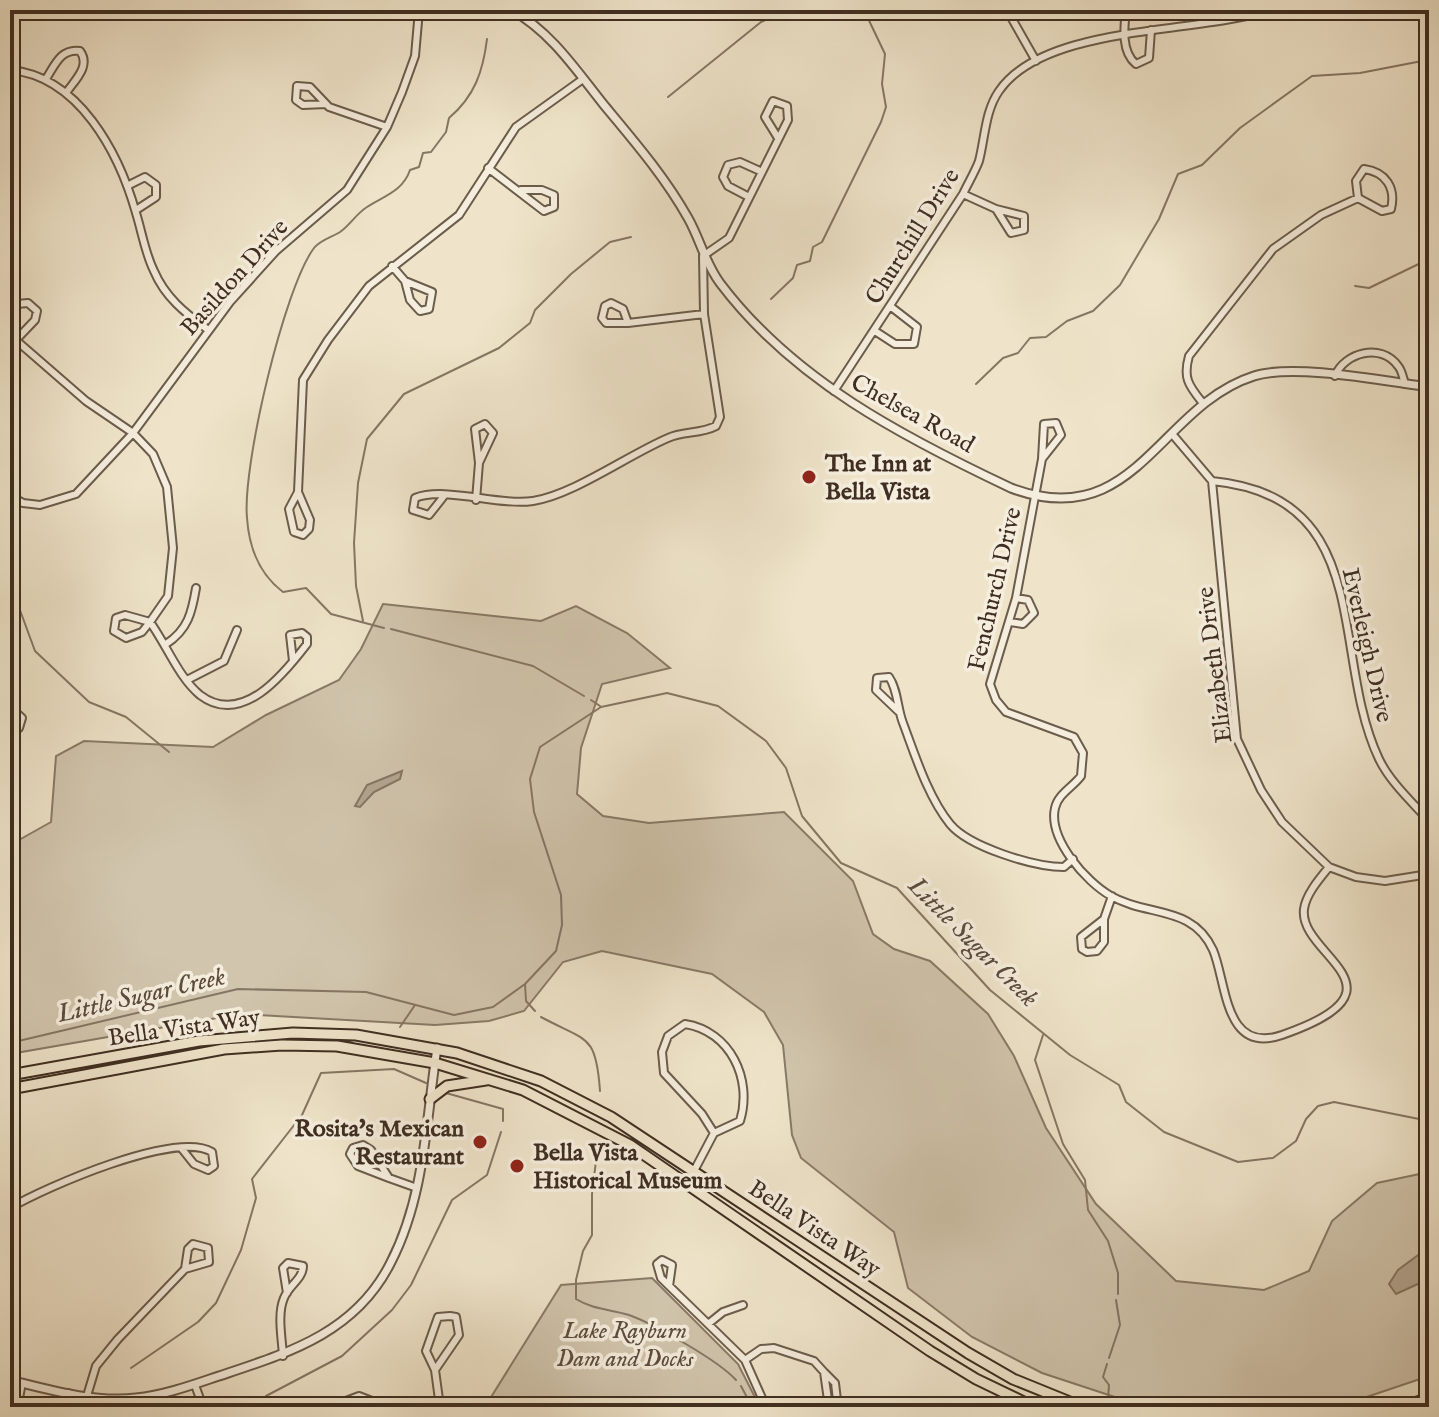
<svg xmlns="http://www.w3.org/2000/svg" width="1439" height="1417" font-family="'IM FELL English',serif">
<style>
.green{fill:#d1c5ad;stroke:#887a67;stroke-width:2}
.water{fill:#b3a691;stroke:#857664;stroke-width:2}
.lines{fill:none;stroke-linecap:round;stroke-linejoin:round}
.stream{stroke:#857664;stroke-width:2}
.minor-casing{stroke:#6b5c4b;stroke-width:10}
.tertiary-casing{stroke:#6b5c4b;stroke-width:11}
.primary-casing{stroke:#3f2e21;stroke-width:13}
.minor{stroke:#f5eddd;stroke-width:6}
.tertiary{stroke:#f5eddd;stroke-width:7}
.primary{stroke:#efe4ca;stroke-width:9}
.poi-dot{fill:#8f2418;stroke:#f5eddd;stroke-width:3}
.labels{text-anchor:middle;stroke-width:7;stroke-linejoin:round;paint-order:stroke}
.street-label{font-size:24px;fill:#3f2e21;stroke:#f5eddd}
.poi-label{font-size:24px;font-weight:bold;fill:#3f2e21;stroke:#f5eddd;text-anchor:start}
.park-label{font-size:24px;font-style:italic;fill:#5c4c3d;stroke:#f5eddd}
.water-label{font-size:26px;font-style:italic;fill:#5c4c3d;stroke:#f5eddd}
</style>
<rect width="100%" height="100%" fill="#efe4ca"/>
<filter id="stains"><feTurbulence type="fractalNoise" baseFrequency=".0025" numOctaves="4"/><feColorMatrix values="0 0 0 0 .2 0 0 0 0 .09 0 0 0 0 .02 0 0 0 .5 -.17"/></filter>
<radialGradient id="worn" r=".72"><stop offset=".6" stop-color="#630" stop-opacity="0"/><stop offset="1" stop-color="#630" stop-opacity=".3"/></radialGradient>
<path class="green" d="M383 604 541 621 576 606 627 633 670 668 602 684 581 748 577 794 603 816 649 823 784 812 853 881 873 934 894 949 930 961 988 1014 1014 1056 1046 1128 1096 1204 1176 1281 1264 1290 1309 1271 1332 1221 1377 1183 1429 1172V1376L1337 1407H1157L1133 1403 1042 1373 972 1337 908 1288 894 1232 801 1158 792 1135 783 1045 764 1012 712 974 602 951 563 962 524 1011 489 1021 435 1025 240 1014 10 1054V845L51 822 56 756 84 741 213 747 266 715 339 680 361 649Z
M652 1278 738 1364 760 1407H448L483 1397 488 1402 561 1285Z"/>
<path class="water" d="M402 771 400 779 374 792 360 807 355 806 367 785Z
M1429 1247V1279L1396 1294 1389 1284 1398 1270Z"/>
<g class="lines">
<path class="stream" d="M668 97 761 22 787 10
M1355 286 1369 288 1429 259
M771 299 793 278 797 265 810 261 813 247 822 242 881 122 886 107 882 84 885 54 864 10
M976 384 1003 358 1018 353 1030 338 1046 337 1067 321 1093 311 1120 285 1159 219 1178 174 1202 165 1240 128 1312 76 1360 73 1422 61 1429 55
M10 583 35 651 89 702 126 717 169 752
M363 621 356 586 354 543 358 483 367 439 404 394 499 348 530 323 535 310 571 274 610 242 631 237
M384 628 331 614 306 588 283 592C259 574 249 547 247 518 242 467 284 288 314 248 320 240 332 237 340 232 350 225 356 214 367 207 384 196 403 191 410 170L419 167 423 153 431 152 446 132 449 118C475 96 483 71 487 39
M391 629 533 666 584 696
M591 700 600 706
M525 984 526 1001 535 1011
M541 1017C587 1042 596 1033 600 1091
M400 1027 415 1005
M1043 1035 1035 1060 1063 1144 1085 1180 1088 1210 1108 1241 1118 1273V1294
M10 1043 238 989 366 992 454 1015 493 1007 525 984 556 951 562 925 561 895 534 812 530 779 540 747 601 707 667 693 718 706 766 741 786 768 802 816 841 863 897 888 990 990 1070 1055 1119 1085 1126 1102 1164 1132 1238 1162 1273 1158 1296 1141 1306 1119 1318 1106 1334 1102 1429 1121
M446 1093 503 1109V1121
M598 1144 592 1194V1235L583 1251 576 1280V1299C594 1310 610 1309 629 1315 654 1324 719 1361 736 1380
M1109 1358 1120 1325 1116 1300
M1107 1364 1103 1377 1109 1385 1108 1399
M131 1368 198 1322 216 1303 241 1250 256 1198 252 1179 302 1115 321 1073 394 1069 426 1083
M741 1386 752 1407
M266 1396 342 1356 392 1310 411 1285 452 1200 487 1175 501 1132
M945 1407 975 1402 996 1407"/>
<defs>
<path id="minor" d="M1007 10 1036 61
M1126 10C1124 27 1121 52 1136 64L1149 58 1151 30
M10 70C79 76 119 153 136 213 142 232 145 253 154 271 165 297 185 313 207 329
M46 79C55 65 61 48 80 51 91 66 75 80 66 93
M326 104 303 105 296 100 297 86 310 87 329 107 387 127
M488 168 544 211 554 207V195L542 190H521
M127 186 145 177 156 185V197L136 210
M963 194 996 209 1011 233 1024 230V216L996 209
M749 197 728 186 723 177 728 165 740 162 760 171
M392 266 405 281 410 300 420 311 429 309 432 292 405 281
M10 311 17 304 28 303 37 311 35 320 15 341
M628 323H606L602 318 605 306 611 303 623 309 628 323 704 314
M875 331 895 344H914L917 327 890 306
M10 335 86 401 133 433 153 454 167 487 173 548 168 596 150 622 125 615 116 618 114 631 126 638 142 632 150 622C166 644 179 678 200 695 242 727 284 674 307 644V637L302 633 290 635 293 661
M1335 376C1344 353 1381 342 1398 366 1402 370 1403 378 1405 384
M834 391 963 194C968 183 975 172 979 161 985 138 985 111 999 91 1045 24 1198 34 1269 10
M1202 402C1188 385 1183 377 1189 356L1273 249 1321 215 1358 198 1382 211 1391 209C1396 188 1386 172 1364 169L1356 181 1358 198
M1173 435 1212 481 1237 739 1261 790 1282 822 1329 867 1356 877 1385 881 1429 874
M1429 458V470
M1042 459 1044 424 1056 423 1061 435 1042 459 1016 598 990 684 996 700 1006 712 1074 737 1083 753 1081 776C1073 787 1058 794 1055 808 1048 839 1086 882 1111 896 1148 917 1193 905 1213 950 1227 983 1224 1055 1282 1035 1417 988 1298 956 1304 909 1306 894 1320 878 1329 867
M1212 481C1377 497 1329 654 1379 759 1390 782 1412 802 1429 821
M298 492 310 520 309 529 303 535 294 532 289 509 298 492 303 380 328 340 369 286 459 215 516 127 583 79
M10 496 23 503 40 505 76 494 133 433 230 302 276 251 347 190 387 127 402 92 415 56 419 10
M444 496 429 515 413 510 415 498C445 486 498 506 533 501 573 495 628 455 668 438 683 431 701 434 716 426L720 417 704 314 703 256 729 238 788 120 787 106 773 101 765 117 778 138
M476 500 479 463 493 433 485 424 475 429 479 463
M1010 622 1023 624 1034 613 1028 600 1016 598
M166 644C188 630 192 612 196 588
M187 680 224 661 237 630
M10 707 22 718 19 728 10 730
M898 711 876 690 877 678 889 677C898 690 897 708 903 723 915 755 928 797 950 824 969 847 1034 867 1064 867L1073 859
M1104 919V942L1097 951 1087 952 1082 949 1081 937 1104 919 1112 896
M685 1024C730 1031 753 1079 740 1121L714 1133 702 1114 664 1073 662 1052 668 1036Z
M363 1145 371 1150 389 1178 358 1166 350 1154 353 1148Z
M694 1171 714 1133
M389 1178 417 1188
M10 1208C46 1187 176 1130 212 1152L214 1166 208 1170 194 1164 182 1149
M669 1286 672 1265 662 1260 657 1264 661 1278 745 1360 766 1407
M450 1316 456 1317 459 1335 435 1370 426 1351 438 1317Z
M708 1324 723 1312 743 1305
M283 1356C282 1338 277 1314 284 1298 289 1285 303 1279 303 1266L288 1263 283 1268 287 1293
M745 1360 761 1349 774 1348 814 1361 824 1372 828 1400H837L835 1383 824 1372
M435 1370 440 1407
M195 1385 203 1407
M87 1396 96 1366 118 1339 185 1269 209 1262 208 1248 193 1244 188 1249 185 1269
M141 1398V1407
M10 1402 19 1398 22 1383
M65 1407 68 1393
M330 1407 359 1396 372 1401 377 1407"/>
<path id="tertiary" d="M307 10H323
M512 10C552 33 576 70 604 105 634 141 665 177 688 218 700 239 705 263 720 283 793 380 903 437 1011 488 1135 535 1159 406 1254 376 1294 363 1384 381 1429 387
M10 1380C50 1390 95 1403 136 1398 165 1395 192 1385 219 1376 288 1353 356 1333 391 1262 425 1196 426 1120 437 1048"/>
<path id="primary" d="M10 1075 199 1041 293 1033 356 1035 457 1053 541 1081 611 1117 968 1353 1013 1379 1082 1407
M10 1089 224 1049 282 1045 337 1046 435 1063 523 1090 630 1145 930 1351 976 1379 1034 1407
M430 1099 447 1086 486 1080
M1403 1407 1429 1398"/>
</defs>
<use href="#minor" class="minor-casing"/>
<use href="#tertiary" class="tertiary-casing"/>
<use href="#primary" class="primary-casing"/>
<use href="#minor" class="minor"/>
<use href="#tertiary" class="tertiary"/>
<use href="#primary" class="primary"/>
</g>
<g class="poi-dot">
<circle cx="809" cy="477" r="8"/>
<circle cx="480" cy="1142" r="8"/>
<circle cx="517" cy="1166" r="8"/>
</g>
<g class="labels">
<g class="street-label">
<text transform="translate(912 236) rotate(-58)" y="8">Churchill Drive</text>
<text transform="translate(234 277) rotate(-48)" y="8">Basildon Drive</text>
<text transform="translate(913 413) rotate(29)" y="8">Chelsea Road</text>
<text transform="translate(994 589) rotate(-77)" y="8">Fenchurch Drive</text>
<text transform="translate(1368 645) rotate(77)" y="8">Everleigh Drive</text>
<text transform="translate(1214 665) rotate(-97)" y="8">Elizabeth Drive</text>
<text transform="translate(184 1027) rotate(-8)" y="8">Bella Vista Way</text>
<text transform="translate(815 1228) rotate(34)" y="8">Bella Vista Way</text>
</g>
<g class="poi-label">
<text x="825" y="471">The Inn at<tspan x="825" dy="28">Bella Vista</tspan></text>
<text x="464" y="1136" text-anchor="end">Rosita's Mexican<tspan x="464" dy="28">Restaurant</tspan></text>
<text x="533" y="1160">Bella Vista<tspan x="533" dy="28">Historical Museum</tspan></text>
</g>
<g class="park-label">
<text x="625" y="1338">Lake Rayburn<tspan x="625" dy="28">Dam and Docks</tspan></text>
</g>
<g class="water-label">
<text transform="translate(974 941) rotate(45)" y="9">Little Sugar Creek</text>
<text transform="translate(141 994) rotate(-13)" y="9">Little Sugar Creek</text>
</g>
</g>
<rect width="1439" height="1417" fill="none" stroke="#efe4ca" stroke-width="40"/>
<rect x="12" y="12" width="1415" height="1393" fill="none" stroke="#3f2e21" stroke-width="4"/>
<rect x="20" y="20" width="1399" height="1377" fill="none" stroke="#3f2e21" stroke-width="2"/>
<rect width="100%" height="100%" filter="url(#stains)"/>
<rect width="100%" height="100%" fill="url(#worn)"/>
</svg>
